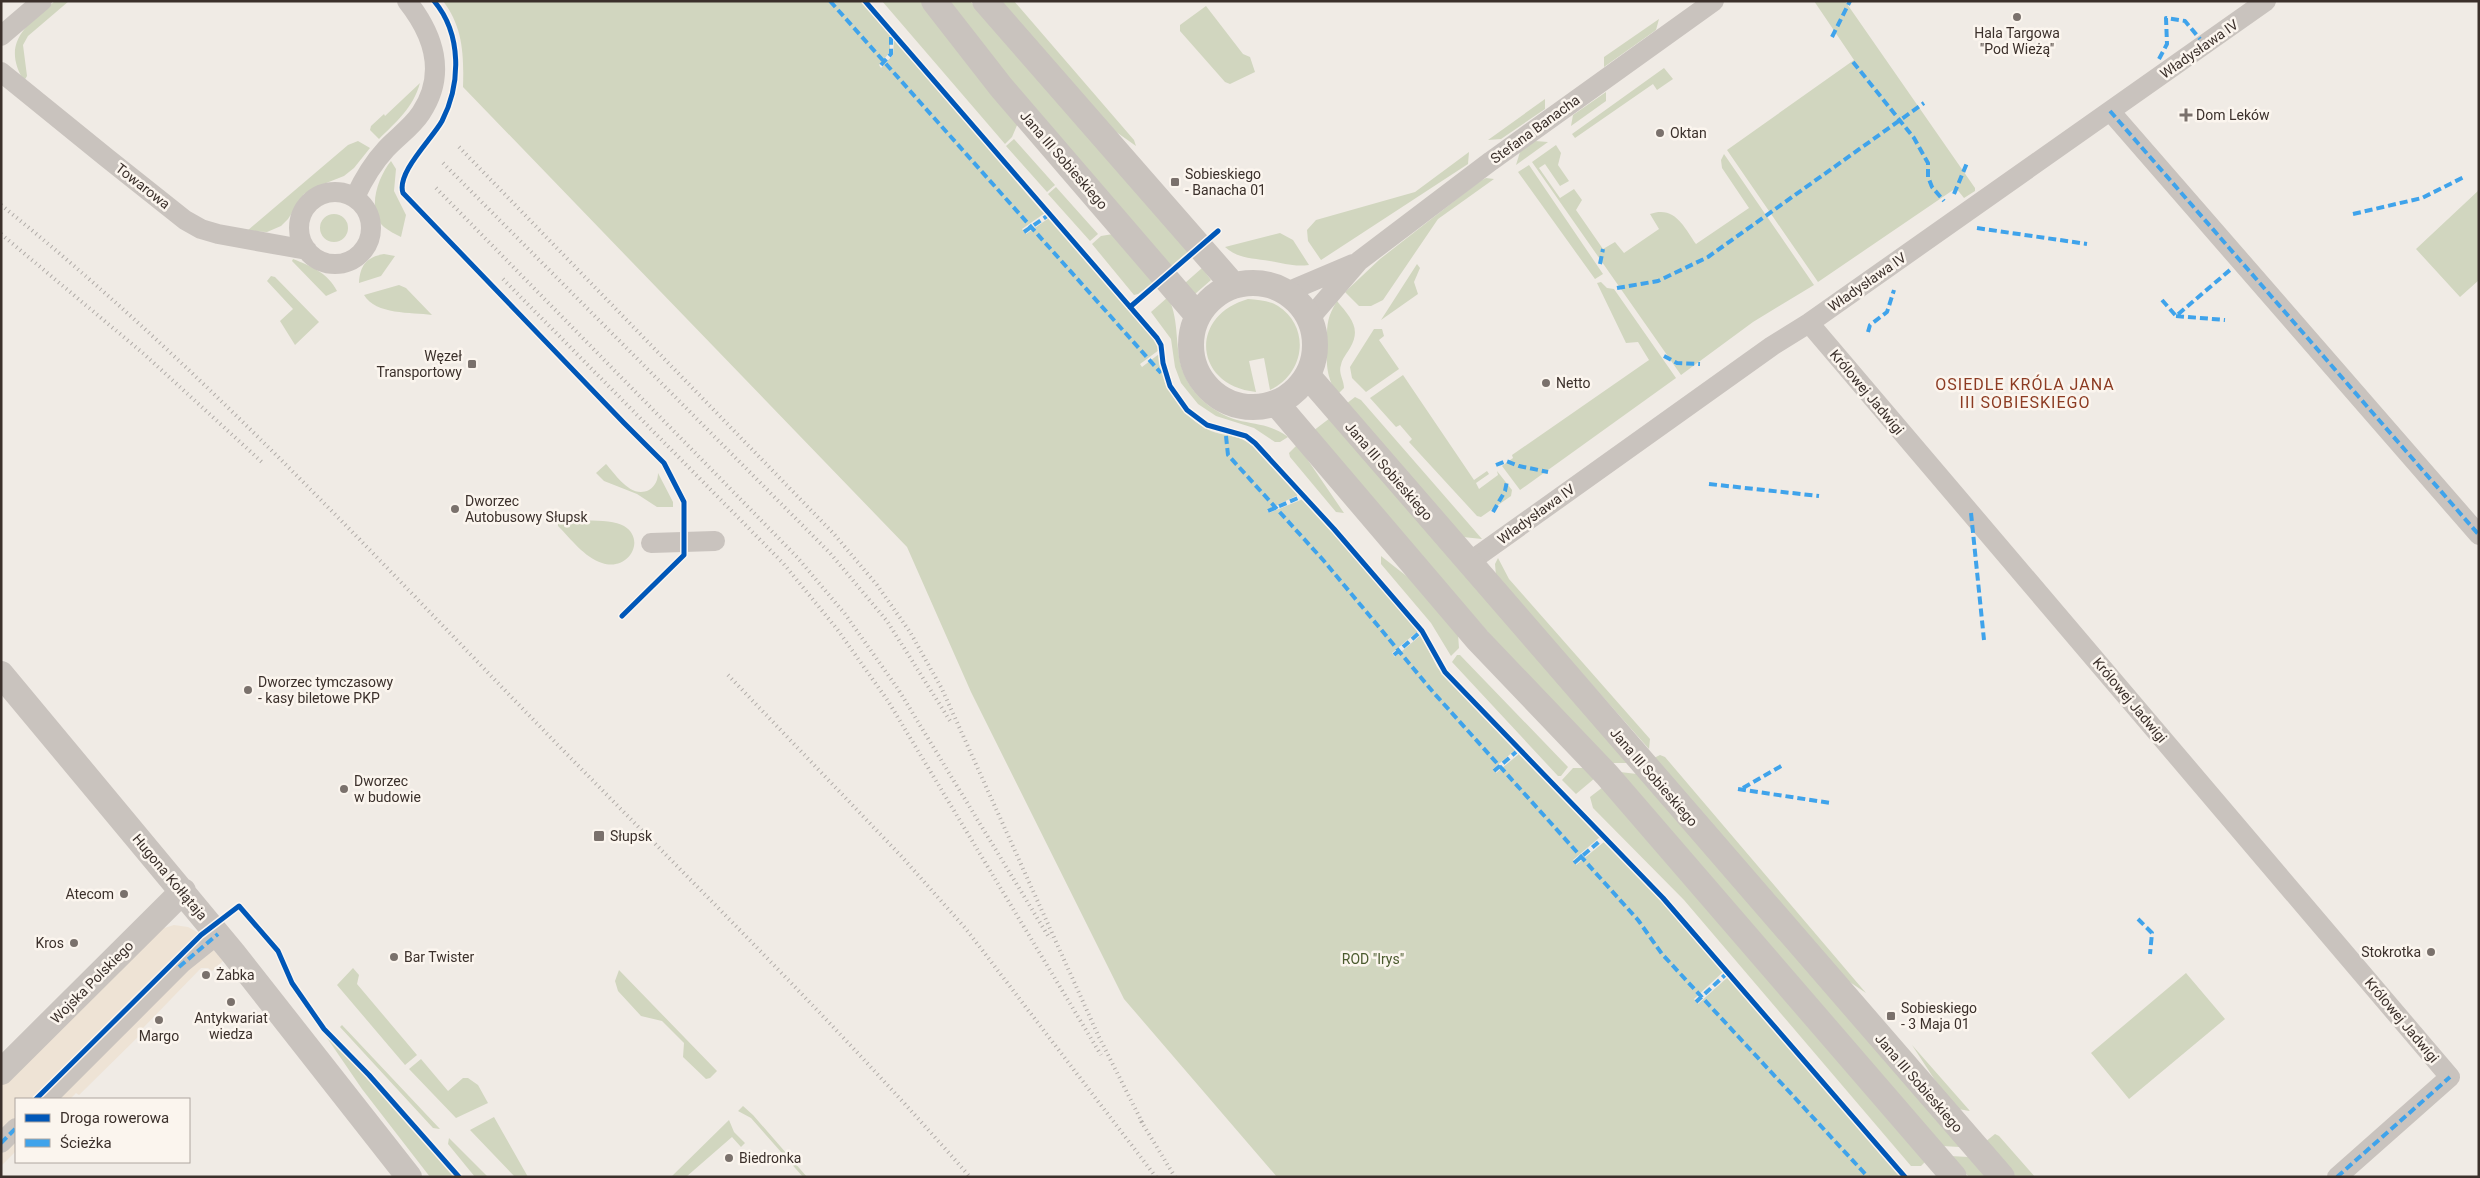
<svg xmlns="http://www.w3.org/2000/svg" width="2480" height="1178" font-family="Roboto,sans-serif">
<style>
.green{fill:#d1d6bf}
.plaza{fill:#eee3d5}
.lines{fill:none;stroke-linecap:round;stroke-linejoin:round}
.minor{stroke:#c9c3be;stroke-width:20}
.tertiary{stroke:#c9c3be;stroke-width:26}
.rail{stroke:#b1aca8;stroke-width:4;stroke-dasharray:1 4;stroke-linecap:butt}
.quiet{stroke:#3fa3eb;stroke-width:4;stroke-dasharray:8 4;stroke-linecap:butt}
.cycleway-casing{stroke:#fbf5ee;stroke-width:8}
.cycleway{stroke:#0057b8;stroke-width:5}
.poi-dot{fill:#7a716c;stroke:#fbf5ee;stroke-width:2}
.labels{text-anchor:middle;stroke-width:5;stroke-linejoin:round;paint-order:stroke}
.poi-label{font-size:14px;fill:#3b302b;stroke:#fbf5ee;text-anchor:start}
.street-label{font-size:14px;fill:#3b302b;stroke:#fbf5ee}
.park-label{font-size:14px;fill:#4a5a2e;stroke:#fbf5ee}
.quarter-label{font-size:16px;letter-spacing:1px;fill:#8c3b22;stroke:#fbf5ee}
</style>
<rect width="100%" height="100%" fill="#f0ebe5"/>
<path class="green" d="M55 1H69L28 36 23 45 27 76 24 81C0 42 28 24 55 1Z
M443 1H862L890 34V52L879 65 881 68 893 55 894 40 1045 213 1022 229 1026 234 1049 218 1154 338 1159 350 1140 364 1142 367 1159 354C1162 386 1181 417 1211 431 1222 436 1237 435 1247 442 1267 454 1283 478 1298 495L1267 510 1269 513 1303 499 1418 631 1392 653 1395 657 1421 635 1437 667 1515 750 1493 769 1496 773 1519 754 1600 837 1573 860 1576 865 1604 842 1661 900 1724 971 1694 999 1698 1004 1728 977 1902 1177H1277L1124 999 971 692 907 547 463 87C464 55 463 27 443 1Z
M882 1H921L1018 123 1012 137 1005 144Z
M949 1H970L1188 252 1171 266 1011 82Z
M999 1H1014L1134 140 1136 146 1112 129Z
M1814 1H1845L1975 188V191L1964 198 1956 188 1818 282 1727 150 1854 60Z
M1206 6 1243 54 1250 57 1255 72 1230 84 1225 82 1180 31V25Z
M1659 19 1656 30 1604 67V57Z
M1664 68 1673 79 1657 90 1653 84 1575 138 1572 134Z
M420 83C413 108 396 122 379 139L370 130 371 126 384 114 385 116Z
M1606 92V101L1571 126 1573 115Z
M1545 99V109L1501 139 1488 140Z
M1014 139 1055 185 1047 192 1006 146Z
M358 141 370 148 354 168 344 176 316 187 304 194 288 219 281 226 267 232 247 231 348 145Z
M1535 141 1548 142 1516 165 1520 152Z
M1556 145 1561 153 1558 165 1569 181 1560 186 1545 164 1539 168 1560 198 1574 189 1582 200 1576 210 1603 249 1615 242 1624 253 1659 229 1650 214C1675 205 1684 227 1696 244L1749 208 1722 168 1721 160 1724 154 1814 285 1753 322 1681 375 1532 162Z
M1469 152 1468 164 1321 260 1308 241 1307 230 1316 220 1415 192Z
M391 161 396 169 394 191 406 215 401 237C395 234 389 231 384 227 366 210 378 177 391 161Z
M1529 165 1603 274 1595 279 1518 172Z
M1486 178 1494 179 1438 219 1383 300 1371 306H1359L1345 292 1380 259 1480 181Z
M1056 187 1098 234 1090 241 1048 194Z
M2479 190V280L2460 297 2416 249Z
M320 228a14 14 0 1 1 28 0a14 14 0 1 1-28 0Z
M1280 233 1293 240 1309 265C1293 267 1284 263 1270 261 1253 258 1238 259 1225 247Z
M1113 234 1155 281 1138 294 1134 295 1092 244 1101 236Z
M384 254 395 256 381 276 359 283C360 266 366 257 384 254Z
M293 259C311 266 328 273 337 291L326 296 292 261Z
M1417 264 1420 268 1414 282 1418 294 1381 320Z
M1202 268 1211 280 1195 294 1185 283Z
M271 276 275 277 319 322 295 345 280 321 293 309 267 281Z
M1601 282 1607 288 1614 289 1676 378 1520 490 1502 466 1513 458 1512 455 1649 360 1638 342 1626 343 1597 283Z
M399 285 406 288 432 315C411 312 376 315 364 295Z
M1168 297C1181 322 1173 351 1185 376 1194 397 1216 414 1237 420 1256 425 1271 424 1288 437L1280 442H1275L1254 428 1216 416 1198 404 1181 383 1175 367 1171 339 1151 312Z
M1248 299C1258 300 1268 300 1278 306 1311 327 1305 374 1270 390L1264 358 1249 361 1256 392C1194 386 1188 316 1248 299Z
M1337 301C1350 317 1362 328 1350 348 1347 353 1342 359 1341 365 1338 373 1344 380 1344 388L1337 395C1327 377 1326 366 1327 346 1327 326 1326 319 1337 301Z
M1374 329H1382L1384 336 1379 340 1399 369 1366 392 1352 378 1350 367Z
M1403 375 1474 480 1487 471 1489 474 1476 483 1479 489 1498 475 1497 471 1512 490 1511 496 1481 517 1477 516 1409 442 1412 439 1400 425 1396 427 1370 398Z
M1355 397 1361 400 1482 539 1463 537 1346 404Z
M1330 418 1628 763H1610L1519 668 1313 431Z
M1297 445 1303 453 1344 513 1336 512 1290 457 1289 453Z
M606 464C616 475 631 499 649 490 655 486 658 480 658 473L673 502V507H657L637 494 604 481 596 473Z
M558 521C574 521 611 518 624 526 647 540 628 572 602 563 584 557 571 539 558 526Z
M1381 556 1409 578 1458 634 1459 648 1451 656 1431 623 1381 564Z
M1498 558 1509 579 1650 739 1649 749 1496 576 1495 564Z
M1457 655H1460L1568 767 1561 776H1558L1452 662Z
M1660 755 1665 757 1866 993 1844 978 1652 759Z
M1573 768H1583L1595 778 1576 794 1562 780Z
M1620 772 1637 774 1960 1147 1942 1146Z
M1603 787 1925 1162 1921 1166H1911L1684 900 1593 808 1590 797Z
M353 968 359 975 357 984 417 1055 405 1065 337 985Z
M619 970 717 1071 710 1078 706 1079 683 1057 684 1043 662 1021 641 1016 618 991 615 981Z
M2186 973 2225 1019 2129 1099 2091 1053Z
M342 1025 440 1129 433 1128 340 1027Z
M323 1032 399 1111 456 1177H430L362 1089Z
M1912 1045 1970 1111 1958 1109 1946 1097Z
M421 1059 448 1091 463 1078H468L478 1085 488 1103 456 1118 409 1069Z
M743 1106 753 1115 807 1177H803L751 1118 738 1111Z
M494 1117 528 1177H515L470 1130Z
M729 1120 734 1132 745 1143 741 1147 732 1137 686 1177H671Z
M1995 1134 1999 1136 2035 1177H2015L1985 1142Z
M449 1138 488 1177H475L448 1144Z
M1950 1156 1969 1157 1986 1177H1969Z"/>
<path class="plaza" d="M174 925 188 927 199 933 223 961 212 971 208 968H201L142 1029 144 1031 79 1095 76 1093 70 1099H16V1151L1 1166V1085L161 929Z"/>
<g class="lines">
<path class="minor" d="M1 36 42 1
M1 72 107 158 185 220 201 229 218 234 307 250
M2110 111 2479 535
M299 228a36 36 0 1 1 72 0a36 36 0 1 1-72 0Z
M355 197C363 180 373 163 386 149 397 137 412 127 421 113 447 74 434 35 407 1
M1287 292 1353 264
M1310 318 1359 261 1491 161 1714 1
M1809 323 2450 1077 2337 1177
M651 543 715 541
M1468 563 1772 346 1809 323 2266 1
M46 1099 182 963 218 934
M1 1143 16 1128"/>
<path class="tertiary" d="M934 1 1001 87 1198 316
M985 1 1234 286
M1191 345a62 62 0 1 1 124 0a62 62 0 1 1-124 0Z
M1308 376 2002 1177
M1276 403 1478 640 1607 775 1954 1177
M1 674 233 953 409 1177
M1 1072 183 891"/>
<path class="rail" d="M459 147 834 534 877 585 910 632 942 689 1098 1035 1144 1126
M443 163 830 553 887 621 952 724
M436 188 797 557 845 614 898 689 1050 939
M1 205C190 357 354 534 522 708 672 863 828 1014 970 1177
M1 234 144 354 264 464
M503 279 783 563 837 629 888 701 1101 1055
M728 675 903 858 966 929 1156 1177
M1141 1121 1175 1177"/>
<path class="quiet" d="M830 1 1161 373
M1832 37 1850 1
M2159 59 2167 44 2166 18 2185 21 2200 39
M1853 62 1914 138 1928 163V177L1932 187 1944 201
M881 65 891 54V37
M2110 111 2479 535
M1954 194 1967 163
M2353 214 2422 198 2464 177
M1977 228 2087 244
M1024 232 1047 216
M1600 264 1603 249
M1617 288 1658 281 1708 257 1924 103
M2162 300 2176 316 2230 270
M2176 316 2225 320
M1868 332 1870 325 1887 312 1894 290
M1664 356 1677 363 1700 364
M1226 436 1228 455 1324 561 1433 692 1638 920 1662 954 1868 1177
M1496 465 1506 461 1519 466 1548 472
M1709 484 1819 496
M1268 511 1298 498
M1493 512 1505 491 1507 481
M1971 513 1984 640
M1394 655 1419 633
M1494 771 1516 752
M1743 788 1783 765
M1738 789 1831 803
M1574 863 1601 840
M2138 919 2152 933 2150 954
M179 967 218 934
M1696 1002 1725 975
M1 1143 16 1128
M2337 1177 2450 1077"/>
<defs>
<path id="cycleway" d="M434 1C462 34 461 84 442 121 432 139 396 173 403 193L624 423 664 463 684 502V555L622 616
M865 1 1157 338 1161 345 1163 363 1170 386 1187 410 1207 425 1246 436 1255 443 1334 529 1422 631 1445 672 1663 898 1905 1177
M1130 307 1218 231
M36 1099 201 935 239 906 278 951 292 983 324 1029 369 1075 459 1177"/>
</defs>
<use href="#cycleway" class="cycleway-casing"/>
<use href="#cycleway" class="cycleway"/>
</g>
<g class="poi-dot">
<circle cx="2017" cy="17" r="5"/>
<path d="M2183.5 107.5h5v5h5v5h-5v5h-5v-5h-5v-5h5z"/>
<circle cx="1660" cy="133" r="5"/>
<rect x="1170" y="177" width="10" height="10" rx="2.5"/>
<rect x="467" y="359" width="10" height="10" rx="2.5"/>
<circle cx="1546" cy="383" r="5"/>
<circle cx="455" cy="509" r="5"/>
<circle cx="248" cy="690" r="5"/>
<circle cx="344" cy="789" r="5"/>
<rect x="593" y="830" width="12" height="12" rx="2.5"/>
<circle cx="124" cy="894" r="5"/>
<circle cx="74" cy="943" r="5"/>
<circle cx="2431" cy="952" r="5"/>
<circle cx="394" cy="957" r="5"/>
<circle cx="206" cy="975" r="5"/>
<circle cx="231" cy="1002" r="5"/>
<rect x="1886" y="1011" width="10" height="10" rx="2.5"/>
<circle cx="159" cy="1020" r="5"/>
<circle cx="729" cy="1158" r="5"/>
</g>
<g class="labels">
<g class="poi-label">
<text x="2017" y="38" text-anchor="middle">Hala Targowa<tspan x="2017" dy="16">"Pod Wieżą"</tspan></text>
<text x="2196" y="120">Dom Leków</text>
<text x="1670" y="138">Oktan</text>
<text x="1185" y="179">Sobieskiego<tspan x="1185" dy="16">- Banacha 01</tspan></text>
<text x="462" y="361" text-anchor="end">Węzeł<tspan x="462" dy="16">Transportowy</tspan></text>
<text x="1556" y="388">Netto</text>
<text x="465" y="506">Dworzec<tspan x="465" dy="16">Autobusowy Słupsk</tspan></text>
<text x="258" y="687">Dworzec tymczasowy<tspan x="258" dy="16">- kasy biletowe PKP</tspan></text>
<text x="354" y="786">Dworzec<tspan x="354" dy="16">w budowie</tspan></text>
<text x="610" y="841">Słupsk</text>
<text x="114" y="899" text-anchor="end">Atecom</text>
<text x="64" y="948" text-anchor="end">Kros</text>
<text x="2421" y="957" text-anchor="end">Stokrotka</text>
<text x="404" y="962">Bar Twister</text>
<text x="216" y="980">Żabka</text>
<text x="1901" y="1013">Sobieskiego<tspan x="1901" dy="16">- 3 Maja 01</tspan></text>
<text x="231" y="1023" text-anchor="middle">Antykwariat<tspan x="231" dy="16">wiedza</tspan></text>
<text x="159" y="1041" text-anchor="middle">Margo</text>
<text x="739" y="1163">Biedronka</text>
</g>
<g class="street-label">
<text transform="translate(2199 49) rotate(-35)" y="5">Władysława IV</text>
<text transform="translate(1535 129) rotate(-36)" y="5">Stefana Banacha</text>
<text transform="translate(1064 160) rotate(49)" y="5">Jana III Sobieskiego</text>
<text transform="translate(143 186) rotate(38)" y="5">Towarowa</text>
<text transform="translate(1867 282) rotate(-35)" y="5">Władysława IV</text>
<text transform="translate(1867 392) rotate(50)" y="5">Królowej Jadwigi</text>
<text transform="translate(1389 471) rotate(49)" y="5">Jana III Sobieskiego</text>
<text transform="translate(1536 514) rotate(-36)" y="5">Władysława IV</text>
<text transform="translate(2130 700) rotate(50)" y="5">Królowej Jadwigi</text>
<text transform="translate(1654 777) rotate(49)" y="5">Jana III Sobieskiego</text>
<text transform="translate(170 877) rotate(50)" y="5">Hugona Kołłątaja</text>
<text transform="translate(92 982) rotate(-45)" y="5">Wojska Polskiego</text>
<text transform="translate(2402 1020) rotate(50)" y="5">Królowej Jadwigi</text>
<text transform="translate(1919 1083) rotate(49)" y="5">Jana III Sobieskiego</text>
</g>
<g class="park-label">
<text x="1373" y="964">ROD "Irys"</text>
</g>
<g class="quarter-label">
<text x="2025" y="390">OSIEDLE KRÓLA JANA<tspan x="2025" dy="18">III SOBIESKIEGO</tspan></text>
</g>
</g>
<rect width="2480" height="1178" fill="none" stroke="#3b302b" stroke-width="5"/>
<rect x="15" y="1098" width="175" height="65" fill="#fbf5ee" stroke="#aea6a0"/>
<rect x="25" y="1114" width="25" height="8" fill="#0057b8" stroke="#aea6a0"/>
<text x="60" y="1123" font-size="15" fill="#3b302b">Droga rowerowa</text>
<rect x="25" y="1139" width="25" height="8" fill="#3fa3eb" stroke="#aea6a0"/>
<text x="60" y="1148" font-size="15" fill="#3b302b">Ścieżka</text>
</svg>
